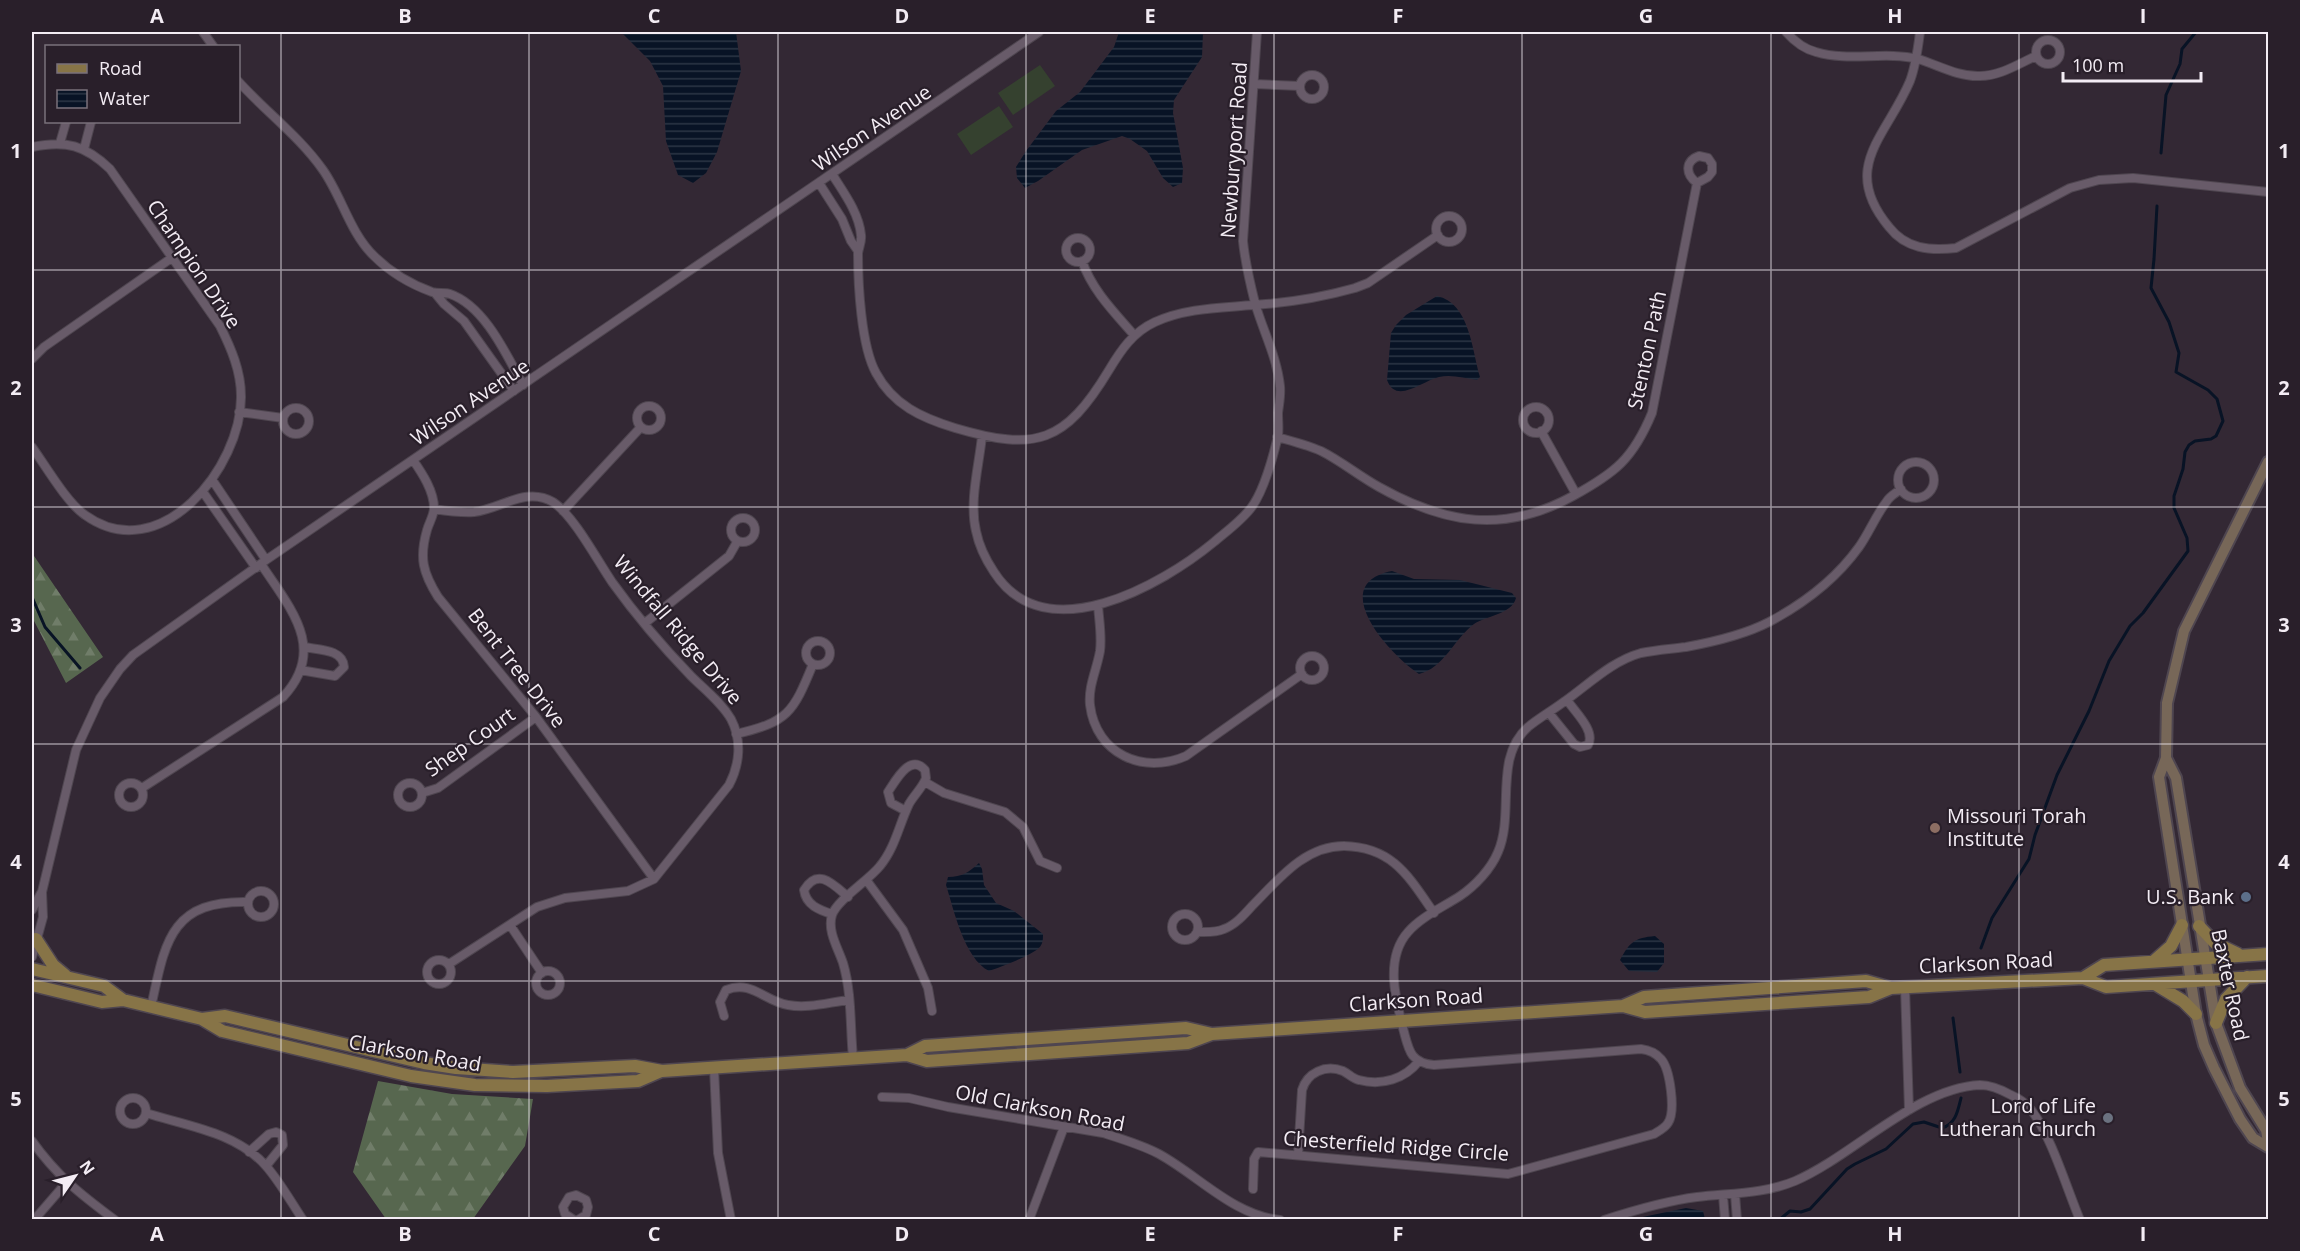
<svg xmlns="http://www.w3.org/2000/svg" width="2300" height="1251" font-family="'Open Sans',sans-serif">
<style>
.forest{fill:url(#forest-firs)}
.park{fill:#35412f}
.water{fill:url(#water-rules)}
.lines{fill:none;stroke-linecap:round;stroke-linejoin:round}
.stream{stroke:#081325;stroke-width:3}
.street-casing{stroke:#4f4650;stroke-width:10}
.secondary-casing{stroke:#4f4650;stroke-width:14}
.primary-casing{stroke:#4f4650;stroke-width:15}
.street{stroke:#685b69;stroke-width:8}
.secondary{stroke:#776758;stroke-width:10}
.primary{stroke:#877447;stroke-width:12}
.grid{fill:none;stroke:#f3ecf4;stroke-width:1.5;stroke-opacity:0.55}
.education-dot{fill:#8d6e63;stroke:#291f2a;stroke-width:2}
.service-dot{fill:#5c6f8a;stroke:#291f2a;stroke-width:2}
.worship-dot{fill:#6b7280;stroke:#291f2a;stroke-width:2}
.labels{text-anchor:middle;stroke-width:4.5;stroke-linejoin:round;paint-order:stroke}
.street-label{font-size:20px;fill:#f3ecf4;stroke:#291f2a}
.poi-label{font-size:20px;fill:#f3ecf4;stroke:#291f2a;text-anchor:end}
.neatline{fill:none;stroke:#f3ecf4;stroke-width:2}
.grid-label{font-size:20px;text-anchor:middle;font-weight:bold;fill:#f3ecf4}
</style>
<defs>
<pattern id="forest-firs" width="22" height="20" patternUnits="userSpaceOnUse" patternTransform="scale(1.5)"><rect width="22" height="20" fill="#57674f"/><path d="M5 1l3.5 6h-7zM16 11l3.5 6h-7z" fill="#707d69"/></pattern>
<pattern id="water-rules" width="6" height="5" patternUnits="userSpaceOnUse" patternTransform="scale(1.5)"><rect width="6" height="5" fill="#081325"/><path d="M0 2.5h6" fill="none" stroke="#2c3645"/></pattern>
</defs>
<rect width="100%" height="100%" fill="#332834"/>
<path class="forest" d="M32 553 103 657 66 683 32 617Z
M378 1081 452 1094 533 1099 525 1146 473 1219H386L353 1172Z"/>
<path class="park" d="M1040 65 1055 86 1013 115 998 93Z
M999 106 1013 127 971 155 957 134Z"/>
<path class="water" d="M621 32H736L741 71 717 152 706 173 693 183 678 175 666 141 663 86 650 61Z
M1119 32H1203L1202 57 1174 100 1173 113 1183 168 1182 183 1173 187 1163 178 1147 151 1130 139 1122 136 1082 150 1038 181 1025 188 1017 178 1016 167 1026 151 1056 111 1080 92 1114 47Z
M1437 296C1470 303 1472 351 1480 377L1477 380C1464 378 1451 374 1439 377 1422 381 1396 405 1387 380L1391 333 1396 325 1406 315Z
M1392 571 1414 579 1460 580 1512 593 1516 598C1512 614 1486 616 1474 624 1454 639 1444 668 1419 674 1390 655 1325 584 1392 571Z
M979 863 982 869 984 885 996 903 1014 911 1043 934C1043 939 1043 944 1039 948 1030 956 1001 967 989 971 964 958 954 910 946 885L948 877C962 877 969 872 979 863Z
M1655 936 1664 944V963L1657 972 1629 971 1620 960C1630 942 1634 938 1655 936Z
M1686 1208 1703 1211 1705 1219H1633Z"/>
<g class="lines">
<path class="stream" d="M2161 153 2166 95 2180 64 2182 49 2196 32
M32 597 45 627 80 668
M1981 948 1992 918 2029 859 2035 835 2057 775 2089 711 2109 661 2130 626 2143 613 2188 551 2187 538 2174 508V496L2183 469 2185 452 2189 445 2195 441 2211 439 2216 436 2223 421 2217 399 2208 390 2176 372 2179 353 2169 322 2151 288 2154 259 2157 206
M1953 1018 1960 1072
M1779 1220 1790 1211 1801 1212 1810 1209 1847 1169 1855 1164 1886 1149 1913 1124 1924 1122 1942 1128C1956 1124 1958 1110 1961 1098"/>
<defs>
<path id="street" d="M203 32 213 46
M1786 32C1794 41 1804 49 1816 52 1849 62 1884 51 1918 59 1938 65 1958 77 1980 76 2000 76 2018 64 2036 56
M1920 32C1918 48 1916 65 1910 81 1887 136 1839 167 1889 227 1906 249 1930 251 1956 248L2070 188 2099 180 2133 178 2268 192
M2036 52a12 12 0 1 1 24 0a12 12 0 1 1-24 0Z
M1300 87a12 12 0 1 1 24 0a12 12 0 1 1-24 0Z
M238 81C266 112 299 136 323 170 342 197 350 233 374 256 391 273 410 284 432 292 438 294 445 292 450 294 485 306 507 356 523 385
M1255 84 1300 86
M60 143 66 122
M32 147C66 140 85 145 110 169L220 326C231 348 241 371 241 396 242 467 160 569 85 515 67 503 45 465 32 447
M84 149 91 122
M1699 156 1708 158 1712 164V172L1708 177 1697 183C1685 174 1685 161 1699 156Z
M832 174C844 193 859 213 861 235 862 241 859 247 858 253 858 284 861 346 876 373 893 405 922 418 955 428 1036 452 1065 443 1109 370 1121 350 1133 332 1155 322 1186 308 1220 308 1253 305 1286 303 1323 297 1355 288L1368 283 1438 235
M819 183 842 219 851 241 858 251
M1436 229a13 13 0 1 1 26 0a13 13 0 1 1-26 0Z
M1066 250a12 12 0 1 1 24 0a12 12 0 1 1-24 0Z
M1082 261C1092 290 1114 312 1134 335
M435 293 444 304 464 321 514 391
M32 359 44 347 173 257
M637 418a12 12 0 1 1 24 0a12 12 0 1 1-24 0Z
M1523 420a13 13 0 1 1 26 0a13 13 0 1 1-26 0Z
M283 421a13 13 0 1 1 26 0a13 13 0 1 1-26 0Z
M239 412 283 418
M1541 431 1576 494
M982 436C979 466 969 501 976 531 979 546 986 560 994 572 1045 652 1162 585 1214 542 1227 531 1241 521 1251 508 1264 491 1273 457 1278 436 1279 428 1278 421 1278 413 1279 404 1281 395 1280 386 1277 357 1263 331 1255 303 1250 283 1245 262 1243 241L1257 32
M1277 437C1292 441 1307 445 1321 451 1341 461 1359 476 1379 487 1445 524 1504 534 1573 496 1615 473 1633 459 1652 413L1697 183
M413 460C422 473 434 491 434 508 434 515 429 523 427 530 419 558 423 573 438 597L536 717 654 879
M1898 480a18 18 0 1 1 36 0a18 18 0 1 1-36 0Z
M213 481 266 560
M203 492 256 568
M434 509C447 511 461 513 474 512 501 509 526 486 553 502 574 516 597 560 612 582 635 614 663 647 691 676 705 690 721 702 731 719 742 740 740 764 729 785L654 879 628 891 565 898 537 907 449 964
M563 511 641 427
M731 530a12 12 0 1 1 24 0a12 12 0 1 1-24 0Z
M1098 605C1099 620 1102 636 1100 651 1097 669 1088 686 1090 705 1096 754 1143 775 1186 756L1302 674
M645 623 729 556 737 542
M806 653a12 12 0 1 1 24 0a12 12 0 1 1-24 0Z
M1300 668a12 12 0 1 1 24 0a12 12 0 1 1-24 0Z
M300 670 335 676 344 667C343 649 319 650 304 647
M1549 713 1574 744 1580 747 1588 745C1596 731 1575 712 1567 700
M736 734C788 722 793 713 813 664
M925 782 944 793 1005 812 1023 827 1040 861 1057 868
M119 795a12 12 0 1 1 24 0a12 12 0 1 1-24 0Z
M398 795a12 12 0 1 1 24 0a12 12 0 1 1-24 0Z
M142 788 283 697C328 649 290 608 261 564
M422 793 438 788 536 717
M867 881 903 930 928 988 932 1011
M248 904a13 13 0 1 1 26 0a13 13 0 1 1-26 0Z
M32 910 41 893
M832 914C819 910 806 905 804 890 818 867 833 884 848 897
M1172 927a13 13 0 1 1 26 0a13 13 0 1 1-26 0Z
M510 925 542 973
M1197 932C1206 932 1215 933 1224 929 1235 925 1244 915 1252 906 1278 880 1304 846 1344 846 1393 847 1409 877 1434 913
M32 957 43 917 42 892 76 750 100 698 120 669 133 655 266 560 1039 32
M427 972a12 12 0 1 1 24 0a12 12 0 1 1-24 0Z
M536 983a12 12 0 1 1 24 0a12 12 0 1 1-24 0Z
M1905 987 1909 1110
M151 1007C165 944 169 900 248 902
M724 1016 720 1002 726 990C752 980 764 1001 788 1005 808 1009 830 1002 849 1000
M853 1058C850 1027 852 993 843 963 838 948 827 931 832 915 837 900 869 880 880 866 895 848 899 825 909 804 914 795 923 787 926 778L925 770C910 753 896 780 888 792L891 803 906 811
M714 1068 718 1153 731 1220
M882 1097 909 1098 948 1107 1103 1133C1122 1139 1142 1145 1159 1154 1199 1176 1233 1215 1280 1220
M120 1111a13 13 0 1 1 26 0a13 13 0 1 1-26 0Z
M146 1113C187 1126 236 1132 266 1166 280 1182 291 1202 303 1220
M32 1141C57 1176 80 1194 115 1220
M249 1152 269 1134 276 1132 282 1135 283 1145 266 1166
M1298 1155 1302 1090C1307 1073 1325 1064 1343 1071 1349 1074 1353 1079 1359 1080 1382 1086 1405 1079 1419 1061
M1253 1189 1254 1159 1258 1152 1508 1174 1654 1134C1659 1131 1665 1128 1668 1123 1676 1111 1670 1069 1661 1059 1655 1052 1649 1050 1641 1049L1434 1065C1411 1063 1409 1051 1404 1032 1396 1001 1384 959 1408 932 1421 917 1443 907 1460 896 1475 886 1491 869 1498 852 1515 813 1493 758 1528 727 1539 718 1553 710 1565 701 1589 684 1612 661 1641 653 1656 650 1671 649 1686 647 1713 642 1744 635 1769 622 1803 604 1836 579 1859 547 1869 533 1876 515 1887 501 1890 496 1896 493 1901 489
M1735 1194 1737 1220
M1723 1195 1725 1220
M34 1220 66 1183
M574 1220 565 1214 563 1207 569 1197 576 1195 586 1200 588 1207 586 1215 578 1220
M1029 1220 1064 1127
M1604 1220C1635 1210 1665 1201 1697 1197 1730 1193 1764 1194 1795 1181 1853 1156 1916 1088 1980 1085 1991 1085 2002 1090 2011 1095 2018 1098 2027 1104 2032 1111 2051 1136 2067 1189 2080 1220"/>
<path id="secondary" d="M2268 462 2184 631 2167 703 2166 758 2159 777 2196 1014 2204 1045 2214 1068 2240 1119 2253 1138 2268 1147
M2166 758 2176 778 2216 1023 2240 1088 2266 1130 2268 1142"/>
<path id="primary" d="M2199 926 2215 943 2238 954
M36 939 53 965 65 975
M2154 961 2171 946 2182 925
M32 969 104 986 123 1000 202 1019 222 1031 411 1076 475 1085 547 1086 638 1081 661 1071
M2083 978 2104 965 2268 954
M2155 984 2183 1001 2196 1014
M32 985 102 1002 123 1000
M1623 1006 1644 997 1866 981 1891 988 2083 978 2106 987 2268 976
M202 1019 225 1016 424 1063 456 1068 513 1072 635 1066 662 1071 907 1055 927 1061 1188 1043 1212 1034
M2216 1023 2226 999 2247 977
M907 1055 925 1046 1186 1028 1212 1034 1623 1006 1645 1012 1869 997 1891 988"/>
</defs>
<use href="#street" class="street-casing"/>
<use href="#secondary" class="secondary-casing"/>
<use href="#primary" class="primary-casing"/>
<use href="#street" class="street"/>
<use href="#secondary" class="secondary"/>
<use href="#primary" class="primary"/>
</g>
<path class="grid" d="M281 32V1220M529 32V1220M778 32V1220M1026 32V1220M1274 32V1220M1522 32V1220M1771 32V1220M2019 32V1220M32 270H2268M32 507H2268M32 744H2268M32 981H2268"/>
<circle class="education-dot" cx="1935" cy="828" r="6"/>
<circle class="service-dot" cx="2246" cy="897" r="6"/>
<circle class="worship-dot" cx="2108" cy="1118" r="6"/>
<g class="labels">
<g class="street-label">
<text transform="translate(872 128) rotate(-34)" y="7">Wilson Avenue</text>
<text transform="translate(1234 150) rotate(-86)" y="7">Newburyport Road</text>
<text transform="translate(194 264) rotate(56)" y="7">Champion Drive</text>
<text transform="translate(1647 350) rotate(-78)" y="7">Stenton Path</text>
<text transform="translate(470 402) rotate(-34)" y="7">Wilson Avenue</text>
<text transform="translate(678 630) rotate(50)" y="7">Windfall Ridge Drive</text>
<text transform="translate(517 668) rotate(52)" y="7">Bent Tree Drive</text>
<text transform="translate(470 742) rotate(-35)" y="7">Shep Court</text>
<text transform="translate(1986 963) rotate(-3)" y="7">Clarkson Road</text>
<text transform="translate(2230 985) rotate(78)" y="7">Baxter Road</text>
<text transform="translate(1416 1000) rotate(-4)" y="7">Clarkson Road</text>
<text transform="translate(415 1053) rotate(10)" y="7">Clarkson Road</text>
<text transform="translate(1040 1108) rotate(11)" y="7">Old Clarkson Road</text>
<text transform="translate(1396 1146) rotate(4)" y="7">Chesterfield Ridge Circle</text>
</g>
<g class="poi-label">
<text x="1947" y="823" text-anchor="start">Missouri Torah<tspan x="1947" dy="23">Institute</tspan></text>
<text x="2234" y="904">U.S. Bank</text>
<text x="2096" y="1113">Lord of Life<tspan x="2096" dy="23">Lutheran Church</tspan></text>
</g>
</g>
<rect width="2300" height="1251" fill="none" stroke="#291f2a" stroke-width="66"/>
<rect x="45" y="45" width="195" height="78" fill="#291f2a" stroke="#7a717b" stroke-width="1.5"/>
<rect x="57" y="64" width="30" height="9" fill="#877447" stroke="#7a717b" stroke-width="1.5"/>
<text x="99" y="75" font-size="18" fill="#f3ecf4">Road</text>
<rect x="57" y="90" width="30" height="18" fill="url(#water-rules)" stroke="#7a717b" stroke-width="1.5"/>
<text x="99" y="105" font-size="18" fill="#f3ecf4">Water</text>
<g transform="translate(75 1176) rotate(55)" stroke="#291f2a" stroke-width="4.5" paint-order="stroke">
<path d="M0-4.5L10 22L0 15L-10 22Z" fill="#f3ecf4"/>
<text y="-9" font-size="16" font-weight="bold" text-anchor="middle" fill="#f3ecf4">N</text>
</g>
<path d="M2063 72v9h138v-9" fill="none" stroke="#f3ecf4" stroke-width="3"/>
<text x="2072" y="72" font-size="18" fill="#f3ecf4" stroke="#291f2a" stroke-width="4.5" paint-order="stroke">100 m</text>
<rect x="33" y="33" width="2234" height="1185" class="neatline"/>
<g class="grid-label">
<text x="157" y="23">A</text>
<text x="405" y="23">B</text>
<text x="654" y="23">C</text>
<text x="902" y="23">D</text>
<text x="1150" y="23">E</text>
<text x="1398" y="23">F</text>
<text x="1646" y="23">G</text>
<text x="1895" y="23">H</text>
<text x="2143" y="23">I</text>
<text x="16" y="158">1</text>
<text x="2284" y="158">1</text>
<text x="16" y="395">2</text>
<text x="2284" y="395">2</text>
<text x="16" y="632">3</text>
<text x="2284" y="632">3</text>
<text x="16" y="869">4</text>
<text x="2284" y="869">4</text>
<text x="16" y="1106">5</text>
<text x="2284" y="1106">5</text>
<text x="157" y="1241">A</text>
<text x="405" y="1241">B</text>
<text x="654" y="1241">C</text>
<text x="902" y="1241">D</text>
<text x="1150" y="1241">E</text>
<text x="1398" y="1241">F</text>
<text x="1646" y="1241">G</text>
<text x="1895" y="1241">H</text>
<text x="2143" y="1241">I</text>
</g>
</svg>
